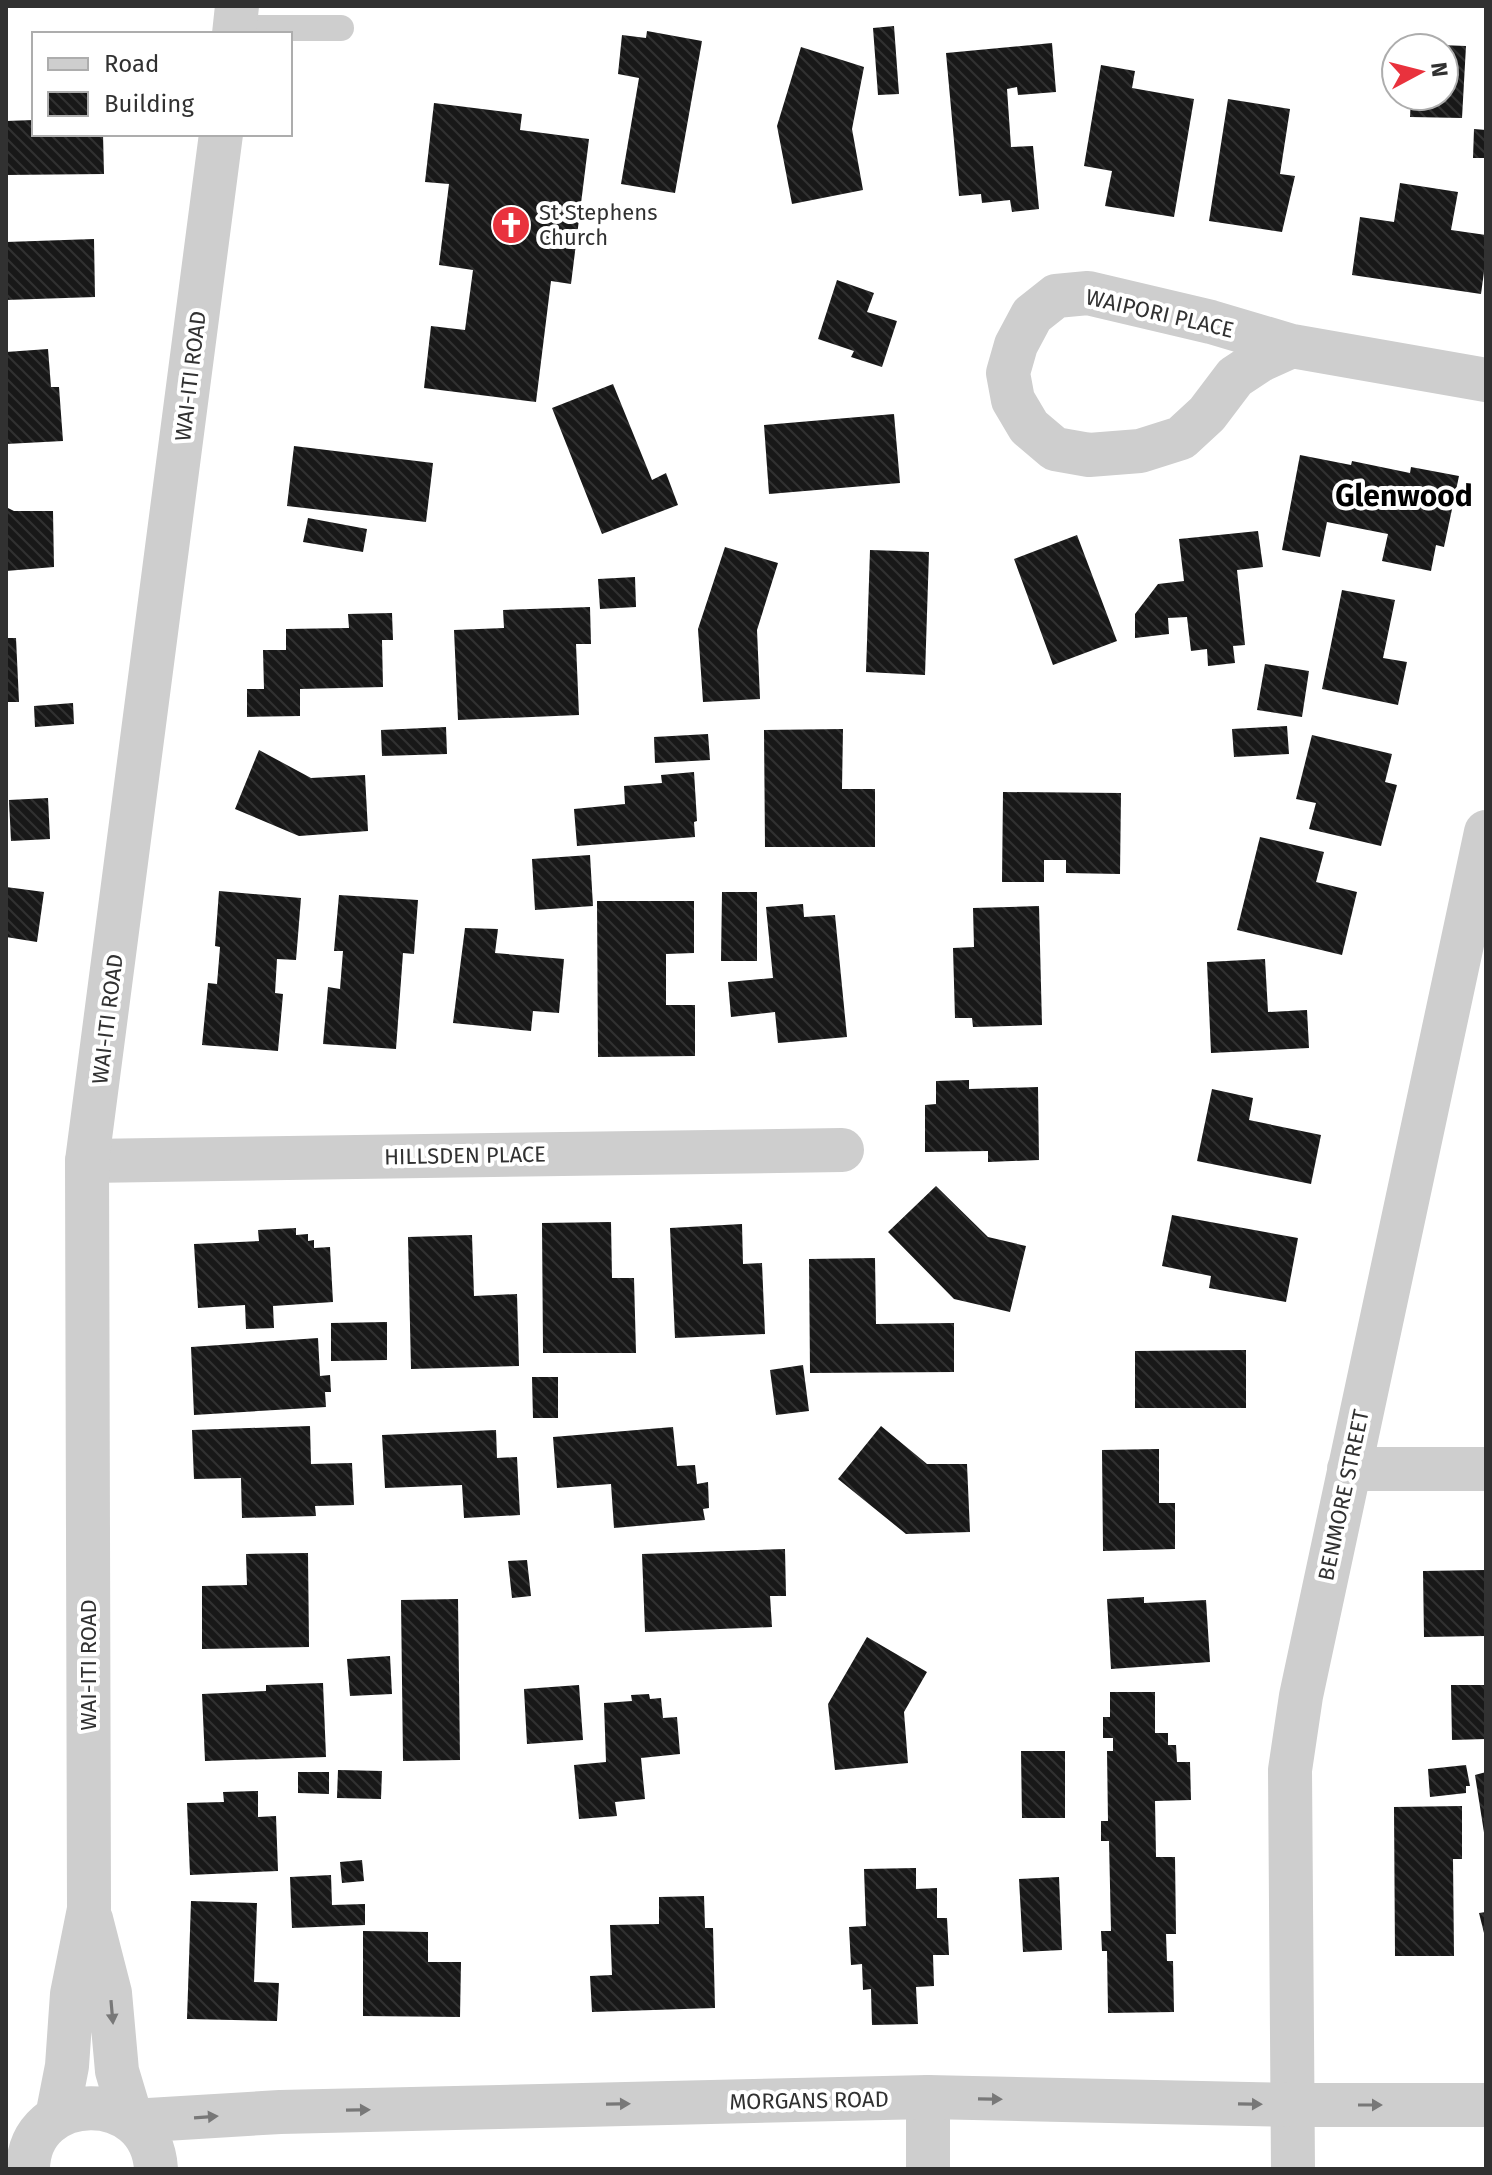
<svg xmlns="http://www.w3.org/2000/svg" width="1492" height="2175" font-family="'Fira Sans',sans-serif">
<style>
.building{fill:url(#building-back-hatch)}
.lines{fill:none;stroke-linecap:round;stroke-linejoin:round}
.service{stroke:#cecece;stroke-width:26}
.minor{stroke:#cecece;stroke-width:44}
.tertiary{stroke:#cecece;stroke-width:44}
.oneway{fill:#787878}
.labels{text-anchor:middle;stroke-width:8;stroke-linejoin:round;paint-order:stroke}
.poi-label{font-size:22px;fill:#313131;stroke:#fff;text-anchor:start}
.street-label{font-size:22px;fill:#313131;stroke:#fff}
.district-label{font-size:30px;font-weight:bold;fill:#000;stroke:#fff}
</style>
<defs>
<pattern id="building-back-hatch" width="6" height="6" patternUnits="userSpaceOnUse" patternTransform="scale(2)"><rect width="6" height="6" fill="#181818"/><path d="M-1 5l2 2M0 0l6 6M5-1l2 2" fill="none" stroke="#313131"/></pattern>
</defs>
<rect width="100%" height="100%" fill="#fff"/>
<path class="building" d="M894 26 899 94 878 95 873 28Z
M647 31 702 41 675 193 621 184 639 78 618 74 622 35 646 38Z
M1052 43 1056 92 1018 95 1017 87 1007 89 1011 147 1033 146 1039 209 1012 212 1010 200 982 203 981 194 959 196 946 53Z
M1415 44 1466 46 1462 118 1410 117 1411 96H1444V48H1415Z
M801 47 864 67 852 129 863 190 792 204 777 126Z
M1101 65 1135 71 1132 88 1194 99 1174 217 1105 206 1112 171 1084 166Z
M1228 99 1290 109 1280 174 1295 176 1282 232 1209 221Z
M434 103 522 114 520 130 589 139 571 284 551 281 536 402 424 388 431 326 465 330 473 270 439 265 449 184 425 182Z
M34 120V134H103L104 174 6 175V121Z
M1474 129 1486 130V158H1473Z
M1400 183 1458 192 1451 230 1486 235V257L1481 294 1352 275 1360 217 1394 222Z
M94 239 95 297 6 300V242Z
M837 280 874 293 867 312 897 321 882 367 851 357 854 351 818 339Z
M48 349 51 387H59L63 441 6 444V352Z
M613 384 652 480 666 473 678 505 602 534 552 408Z
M894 414 900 483 769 494 764 425Z
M294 446 433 463 426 522 287 506Z
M1300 455 1351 465 1352 461 1410 473 1411 467 1459 476 1444 547 1436 545 1431 571 1382 561 1388 534 1327 522 1320 557 1282 550Z
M6 507 14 511H53L54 567 6 571Z
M308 518 367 529 363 552 303 542Z
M1258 531 1263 567 1237 570 1245 645 1233 646 1235 663 1208 666 1207 649 1191 651 1187 617 1168 618 1169 634 1135 638V614L1158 584 1184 581 1179 539Z
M1077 535 1117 641 1053 665 1014 559Z
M725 547 778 563 757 630 760 699 703 702 698 629Z
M870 550 929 552 925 675 866 672Z
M635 577 636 607 600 609 598 579Z
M1342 590 1395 600 1383 658 1407 662 1398 705 1322 689Z
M590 607 591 644H576L579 715 458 720 454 630 504 628 503 610Z
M392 613 393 640H382L383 687 300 689V716L247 717V689H264L263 650H286V629L349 628 348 614Z
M6 638H16L19 702H6Z
M1265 664 1309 671 1302 717 1257 710Z
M73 703 74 724 35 727 34 706Z
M1287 726 1289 754 1234 757 1232 729Z
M446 727 447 754 382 756 381 730Z
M843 729 842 789H875V847H765L764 730Z
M708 734 710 760 655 763 654 737Z
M1312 735 1392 754 1385 782 1397 785 1381 846 1309 829 1316 803 1296 799Z
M259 750 311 778 365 775 368 831 299 836 235 809Z
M694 772 697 821 694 822 695 837 577 846 574 809 625 804 624 786 662 783 661 775Z
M1003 792 1121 793 1120 874 1066 873V860H1044V882H1002Z
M48 798 50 839 11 841 9 800Z
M1260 837 1324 852 1316 882 1357 892 1342 955 1237 930Z
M590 855 593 906 535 910 532 859Z
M6 887 44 892 37 942 6 937Z
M219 891 301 898 296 960 277 959 275 993 283 994 278 1051 202 1045 208 983 217 984 220 947 215 946Z
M722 892H757V961H721Z
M339 895 418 900 414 954 403 953 396 1049 323 1044 328 987 340 989 343 951H334Z
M597 901H694V953L666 954V1005H695V1056L598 1057Z
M803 904 804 917 835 915 847 1037 778 1043 775 1012 731 1017 728 982 773 978 766 907Z
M1039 906 1042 1025 973 1027 972 1018H955L953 948 974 947 973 908Z
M465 928 498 929 495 953 564 959 559 1013 533 1011 531 1031 453 1023Z
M1265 959 1268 1012 1307 1010 1309 1048 1211 1053 1207 962Z
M969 1080V1089L1038 1087 1039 1160 988 1162V1151L925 1152V1105L936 1104V1081Z
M1212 1089 1253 1098 1249 1120 1321 1135 1311 1184 1197 1161Z
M936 1186 988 1237 1026 1246 1010 1312 954 1299 888 1232Z
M1172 1215 1298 1238 1286 1302 1209 1288 1211 1276 1162 1266Z
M611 1222 612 1278H634L636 1353H543L542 1223Z
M742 1224 743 1264 762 1263 765 1334 675 1338 670 1228Z
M296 1228V1235L308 1234V1241L314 1240V1248L330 1247 333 1302 273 1306 274 1328 246 1329 245 1305 198 1308 194 1244 259 1241 258 1230Z
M472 1235 474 1296 517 1294 519 1366 411 1369 408 1237Z
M875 1258 876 1324 954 1323V1372L810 1373 809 1259Z
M387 1322V1360L331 1361V1323Z
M318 1338 320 1376 330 1375 331 1392H325L326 1407 194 1415 191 1347Z
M1246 1350V1408H1135V1351Z
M803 1365 809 1411 776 1415 770 1370Z
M532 1377H558V1418H533Z
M310 1426 311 1464 352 1463 354 1505 315 1506 316 1516 242 1518 241 1478 194 1479 192 1430Z
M881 1426 927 1464H967L970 1532 906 1534 838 1479Z
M673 1427 677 1466 695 1465 697 1484 708 1482 709 1508 703 1509 705 1520 614 1528 611 1484 557 1488 553 1437Z
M496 1430 497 1458 517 1457 520 1515 464 1518 462 1485 385 1488 382 1435Z
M1159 1449V1503H1175V1549L1103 1551 1102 1450Z
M785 1549 786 1596H770L772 1627 645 1632 642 1554Z
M308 1553 309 1647 202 1649V1586L247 1585 246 1554Z
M527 1560 531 1596 512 1598 508 1561Z
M1486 1570V1636L1424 1637 1423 1571Z
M1144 1597V1603L1206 1600 1210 1662 1111 1669 1107 1599Z
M458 1599 460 1760 403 1761 401 1600Z
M867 1637 927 1672 904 1712 908 1763 835 1770 828 1704Z
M390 1656 392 1694 350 1696 347 1659Z
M323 1683 326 1757 205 1761 202 1694 266 1691V1685Z
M579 1685 583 1740 527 1744 524 1689Z
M1451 1685H1486V1739L1452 1740Z
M1110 1692H1155V1733H1168V1745H1176L1177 1762H1190L1191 1800 1155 1801 1156 1857H1175L1176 1934H1166L1167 1961H1173L1174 2012 1108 2013 1107 1951H1102L1101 1931H1111L1109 1841H1101V1821H1108L1107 1751H1113V1738H1103V1717H1110Z
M649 1694 650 1699 661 1698 663 1718 677 1717 680 1754 641 1758 645 1799 615 1802 617 1816 579 1819 574 1765 606 1762 604 1703 632 1701 631 1695Z
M1021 1751H1065V1818H1022Z
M1466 1765 1470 1786H1466V1793L1430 1797 1428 1769Z
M338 1770 382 1771 381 1799 337 1798Z
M298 1772H329V1794L298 1793Z
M1486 1772V1839H1485L1475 1775Z
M258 1791V1817L276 1816 278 1871 190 1875 187 1803 224 1802 223 1792Z
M1462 1806V1859H1453L1454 1956H1395L1394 1807Z
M362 1860 364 1881 342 1883 340 1862Z
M916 1868V1889L937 1888V1918H947L949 1955H933L934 1986 916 1987 918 2024 872 2025 871 1989 863 1990 862 1964 851 1965 849 1927 866 1926 864 1869Z
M331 1875 332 1905 365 1904V1925L292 1928 290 1877Z
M1059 1877 1062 1950 1023 1952 1019 1879Z
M704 1896 705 1928H713L715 2008 592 2012 590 1976 612 1975 610 1925 659 1924V1897Z
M191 1901 257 1903 254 1982 279 1983 277 2021 187 2019Z
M1486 1912V1937H1485L1479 1913Z
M363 1931 428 1932V1962H461L460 2017 363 2016Z"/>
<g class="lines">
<path class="service" d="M235 28H341"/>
<path class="minor" d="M1292 346 1261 360 1235 377 1207 414 1181 438 1140 451 1089 455 1055 449 1029 427 1013 400 1008 373 1016 345 1032 315 1056 296 1088 293 1211 322 1292 346 1486 380
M87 1161 842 1150
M1349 1469H1486
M928 2169V2097
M1293 2169 1290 1770 1301 1696 1486 832"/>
<path class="tertiary" d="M234 34 237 6
M91 1919 110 1993 117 2071 132 2121 280 2112 928 2097 1292 2105H1486
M57 2117 67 2066 72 1994 89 1909 87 1161 221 134
M28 2169C29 2089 151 2087 156 2169"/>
</g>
<defs><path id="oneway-solid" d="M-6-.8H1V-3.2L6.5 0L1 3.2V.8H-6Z" transform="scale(2)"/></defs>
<g class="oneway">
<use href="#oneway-solid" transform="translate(112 2012) rotate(85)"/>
<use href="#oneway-solid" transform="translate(990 2099) rotate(1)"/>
<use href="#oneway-solid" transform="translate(618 2104) rotate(-1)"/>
<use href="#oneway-solid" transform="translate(1250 2104) rotate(1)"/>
<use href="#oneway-solid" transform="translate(1370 2105)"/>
<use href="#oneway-solid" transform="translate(358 2110) rotate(-1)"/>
<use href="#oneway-solid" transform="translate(206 2117) rotate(-4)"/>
</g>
<defs>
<symbol id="church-disc" viewBox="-11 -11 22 22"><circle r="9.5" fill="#e9323d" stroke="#fff"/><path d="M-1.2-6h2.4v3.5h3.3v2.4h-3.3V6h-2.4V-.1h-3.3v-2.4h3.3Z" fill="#fff"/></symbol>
</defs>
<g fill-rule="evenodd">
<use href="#church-disc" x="489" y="203" width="44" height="44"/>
</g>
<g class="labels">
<g class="poi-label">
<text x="539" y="220">St Stephens<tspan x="539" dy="25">Church</tspan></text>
</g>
<g class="street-label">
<text transform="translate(1160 313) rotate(13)" y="8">WAIPORI PLACE</text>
<text transform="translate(190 376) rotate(-83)" y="8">WAI-ITI ROAD</text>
<text transform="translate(107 1019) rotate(-83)" y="8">WAI-ITI ROAD</text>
<text transform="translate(465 1155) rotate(-1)" y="8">HILLSDEN PLACE</text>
<text transform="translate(1343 1495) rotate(-78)" y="8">BENMORE STREET</text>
<text transform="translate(88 1665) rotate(-90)" y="8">WAI-ITI ROAD</text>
<text transform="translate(809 2100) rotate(-1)" y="8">MORGANS ROAD</text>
</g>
<g class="district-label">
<text x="1404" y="506">Glenwood</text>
</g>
</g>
<rect width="1492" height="2175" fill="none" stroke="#313131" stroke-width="16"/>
<rect x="32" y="32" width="260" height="104" fill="#ffffff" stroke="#adadad" stroke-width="2"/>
<rect x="48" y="58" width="40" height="12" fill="#cecece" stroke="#adadad" stroke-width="2"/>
<text x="104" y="72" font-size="24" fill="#313131">Road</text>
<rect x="48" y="92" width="40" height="24" fill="url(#building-back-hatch)" stroke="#adadad" stroke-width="2"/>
<text x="104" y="112" font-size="24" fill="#313131">Building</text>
<g transform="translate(1420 72) rotate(83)"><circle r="38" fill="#ffffff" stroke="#adadad" stroke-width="2"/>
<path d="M0-6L14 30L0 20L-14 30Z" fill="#e9323d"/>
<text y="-12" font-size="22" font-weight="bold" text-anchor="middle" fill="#313131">N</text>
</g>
</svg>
